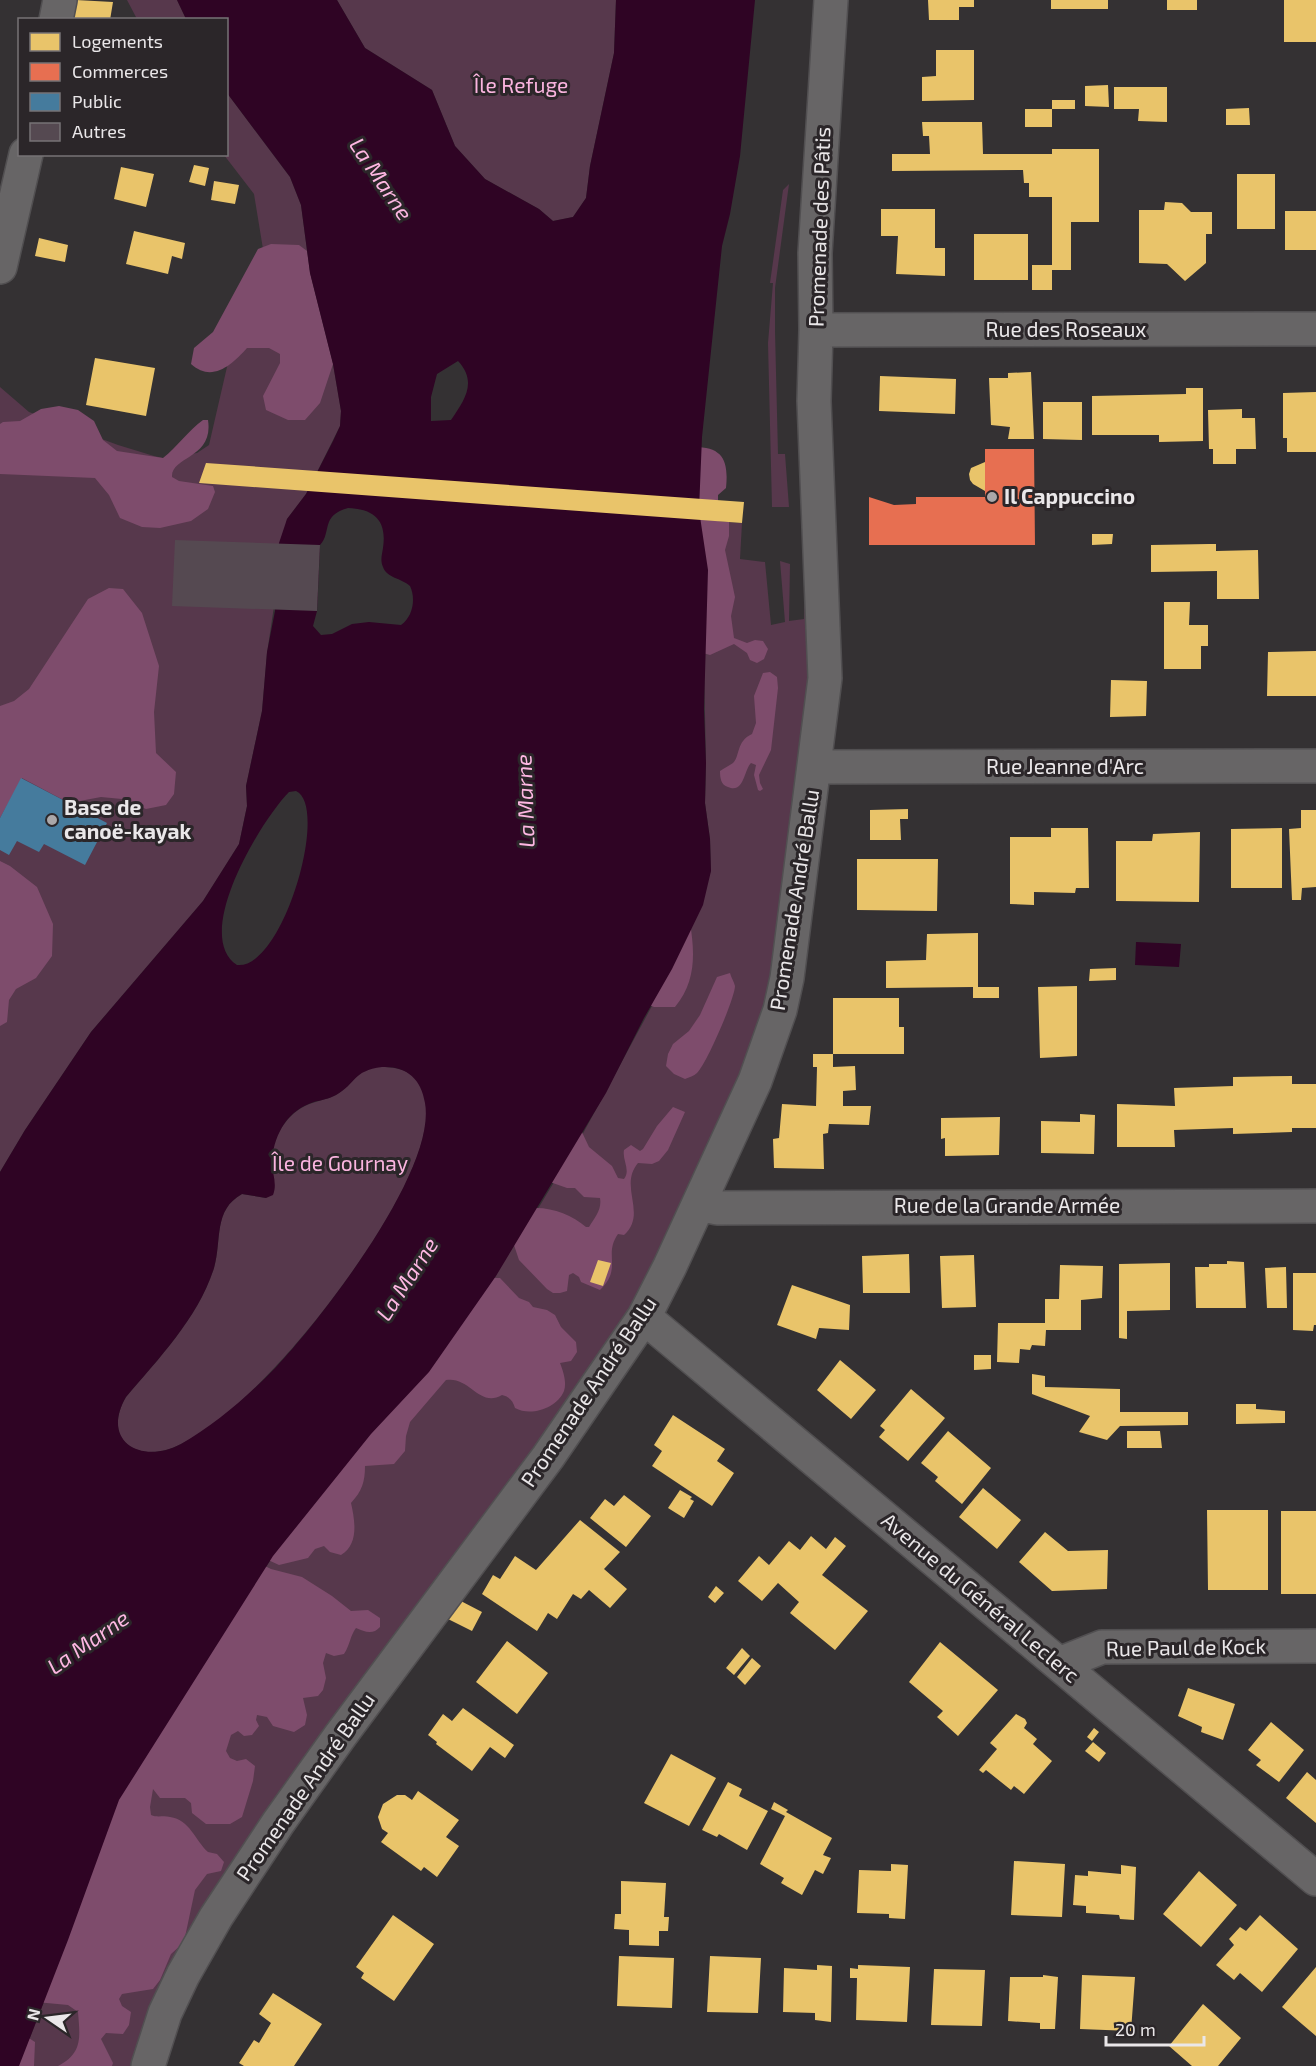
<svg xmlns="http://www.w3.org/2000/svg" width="1316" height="2066" font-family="'Exo 2',sans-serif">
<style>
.green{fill:#57384c}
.forest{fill:#7e4c6c}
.water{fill:#2f0424;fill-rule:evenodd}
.homes{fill:#e9c46a}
.shops{fill:#e76f51}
.public{fill:#457b9d}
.building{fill:#554951}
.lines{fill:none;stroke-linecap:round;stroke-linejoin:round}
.minor-casing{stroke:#514f51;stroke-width:36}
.minor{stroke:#676566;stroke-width:33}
.poi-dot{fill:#aaa7a9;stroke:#2b2629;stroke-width:2}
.labels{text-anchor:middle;stroke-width:6;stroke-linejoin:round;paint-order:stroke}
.park-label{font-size:21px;fill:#fab4df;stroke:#2b2629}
.street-label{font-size:21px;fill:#eae7e9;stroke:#2b2629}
.poi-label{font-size:21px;font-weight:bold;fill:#eae7e9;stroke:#2b2629;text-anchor:start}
.water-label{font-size:22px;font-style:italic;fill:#fdb7e2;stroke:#2b2629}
</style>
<rect width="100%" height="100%" fill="#343133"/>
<path class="green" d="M127 0H177L186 19H137Z
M337 0H616L614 53 590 166 586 198 573 217 553 221 539 209 485 179 455 146 432 90 365 48Z
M227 93 290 177 301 205 310 273 333 364 341 411 340 426 306 494 287 519 267 653 262 711 246 786 247 806 239 844 203 901 91 1032 25 1130 0 1172V387L29 412 118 445 154 456 163 458 197 453 209 445 242 302 263 249 254 194 224 155 226 154Z
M789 184 775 288V331L778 454H785L789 507H772L768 343 773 283H770L783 190Z
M701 520 742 523 740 559 765 562 771 625 785 622 780 561 790 564 789 621 804 619 805 596 807 591 815 599 788 913 750 1064 631 1317 133 2066H19L68 1940 201 1671 273 1556 539 1207 580 1139 672 969 711 871 710 839 705 803 706 763Z
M376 1067C406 1066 423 1075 426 1106 433 1175 323 1317 276 1366 248 1396 214 1429 177 1446 138 1464 101 1440 126 1397 159 1358 198 1318 214 1268 222 1240 213 1210 242 1194L266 1198 274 1181C264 1154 280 1118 305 1106 315 1101 326 1100 336 1095 353 1085 354 1071 376 1067Z"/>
<path class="forest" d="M271 244 299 245 307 251 310 273 333 364 320 403 305 420H288L266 410 263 396 280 363V354L269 348H247C232 365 212 383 191 364L194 348 213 332 258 249Z
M59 406 78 410 94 421 103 440 117 451 163 458C177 447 188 431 203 420H208C214 459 171 456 172 477L179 481 213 486 215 492 208 509 191 521 160 528 142 527 120 518 109 495 95 478 0 474V424L3 422 20 421 41 409Z
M691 447C722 446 729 459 726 488L718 495V521L729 522V536L725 550 735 597 731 616 734 638 747 643 755 640 763 641 768 649 764 659 757 663 750 660 747 653 734 644 710 655 692 650Z
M109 588 123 589 142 613 159 666 154 712 156 753 176 772 174 794 166 805 146 809 122 799 101 797 69 803 22 778 0 818V706L14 701 29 689 88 599Z
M770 672 777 677 778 688 771 750 759 775 760 783 763 789 760 791 758 790 754 775 756 765 751 763C744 770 744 794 728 787 721 785 720 778 720 771 724 768 729 766 733 763 740 757 736 741 752 734L756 723 754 696 763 673Z
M0 861 10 866 37 887 53 924 52 956 36 978 16 989 9 1000 7 1022 0 1026Z
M690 923C695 953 696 982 675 1007H654L642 1002Z
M730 973C731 977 734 982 735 986 735 998 706 1065 697 1073 694 1076 689 1077 685 1079L674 1074 666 1066 668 1054 673 1044 689 1031 700 1015 717 977Z
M673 1107 685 1112 668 1150 659 1161 652 1164 638 1163C618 1187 648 1213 624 1235L618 1234C603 1255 623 1268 600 1290L581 1282 579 1277 573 1273 569 1275 567 1291 560 1293H553L547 1289 519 1260 513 1242 533 1208C552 1207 572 1215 586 1227H589C595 1217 602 1210 600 1198L584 1197 575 1188H567L533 1176 581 1130 589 1147 612 1166 618 1178 624 1179C631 1170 622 1160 624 1150L631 1145 640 1151 643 1149 657 1126Z
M484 1278H500L519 1298 529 1302 533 1307 547 1310 555 1315 561 1327 576 1342 577 1352 571 1361 560 1363C563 1371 567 1382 564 1391 557 1408 531 1417 515 1408 513 1401 510 1397 502 1395 479 1408 470 1376 446 1380L410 1422 406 1436 405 1451 394 1464 365 1466C365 1482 362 1491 351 1503 355 1521 359 1544 341 1555L330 1552 324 1546 315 1549 308 1558 279 1565 266 1559Z
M261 1564 271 1569 302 1577 332 1596 351 1611 368 1610 380 1618V1627C373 1635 365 1632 356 1628 350 1636 350 1645 344 1654L334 1656 326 1653 323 1663 326 1678 323 1690 318 1696 303 1698 307 1715 305 1725 294 1732 273 1726 267 1717 257 1715 256 1720 259 1726 252 1735 244 1736 238 1731 231 1735 226 1751 230 1758 237 1761 246 1759 255 1766 253 1781 242 1817 230 1824H206L192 1813 191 1803 185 1798H160L153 1789 150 1807 151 1815C158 1818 163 1815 170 1817 190 1820 195 1840 208 1852L217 1854 224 1862 221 1871 207 1874 195 1890 185 1937 181 1945 171 1954 160 1980 153 1989 122 1994 119 1999 122 2006 131 2012 129 2025 123 2034 106 2033 101 2039 113 2063 112 2066H58C83 2053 80 2037 78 2012L68 2005 36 2002 59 1889Z
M24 2035 35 2042 34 2066H0V2037Z"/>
<path class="water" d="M177 0H337L365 48 432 90 455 146 485 179 539 209 553 221 573 217 586 198 590 166 614 53 616 0H755L740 156 730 214 722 246 702 437 699 510 708 570 704 709 706 763 705 803 710 839 711 871 703 905 672 969 644 1018 606 1093 496 1276 429 1372 371 1434 273 1556 119 1800 68 1940 19 2066H0V1172L25 1130 91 1032 203 901 239 844 247 806 246 786 262 711 267 652 275 611 279 543 287 519 306 494 333 441 340 426 341 411 333 364 310 273 301 205 290 177 227 93 226 20 186 19ZM458 361C478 382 464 401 451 420L431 421V397L437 374ZM348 508C375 509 387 521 383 548 382 555 380 560 383 567 387 578 401 578 410 586 416 599 413 616 401 625L369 622 352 624 332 634 321 635 313 626 317 611 320 545C332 532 320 516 348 508ZM296 791C330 806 283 970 237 965 191 935 262 819 289 792ZM382 1067C406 1066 421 1078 425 1103 437 1170 322 1318 276 1367 248 1396 216 1424 181 1444 142 1465 100 1442 126 1397 159 1358 198 1318 214 1268 222 1240 213 1210 242 1194L266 1198 273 1195C278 1183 271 1171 272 1159 275 1133 288 1110 314 1102 321 1100 329 1099 336 1095 357 1083 352 1071 382 1067Z
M1136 942 1181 944 1179 967 1135 965Z"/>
<path class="homes" d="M76 0 113 2 110 20H72Z
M928 0H974V7H959V20H929Z
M1051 0H1108V9H1051Z
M1167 0H1197V10H1167Z
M1284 0H1316V42H1284Z
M936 50H974V100L922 101V77L936 76Z
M1108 85 1109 107 1085 106V86Z
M1114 87H1167V122L1138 121 1139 109H1114Z
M1052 100H1075V109H1052Z
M1249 108 1250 125H1226V109Z
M1025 109H1052V127H1025Z
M922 122H982L983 154H1052V149H1099V222H1071V270H1052V290H1032V265H1052V197H1029V183H1024L1023 170 892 171V154H930L929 136H923Z
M194 165 209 168 205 186 189 182Z
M121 167 154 174 146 207 114 199Z
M1237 174H1275V229H1237Z
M214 181 239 185 235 204 211 200Z
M1165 202 1182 203 1191 212H1212V234H1206V263L1185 281 1167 264 1139 263V210H1164Z
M881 209H935V248H945V276L896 274 898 236H881Z
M1285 211H1316V250H1285Z
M134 231 185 243 182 259 172 256 168 274 126 264Z
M974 234H1028V280H974Z
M39 238 68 245 65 262 35 256Z
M95 358 155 368 146 416 86 405Z
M1031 372 1034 439H1008L1010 427 991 425 989 378H1008V373Z
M880 376 956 379 955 414 879 411Z
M1186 388H1203V441L1159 442V435H1092V396L1186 394Z
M1316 392V452H1287V438H1283V393Z
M1043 402H1082V440L1043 439Z
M1242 409V418H1255L1256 449H1236V464H1213V449H1209L1208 410Z
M985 462V491L973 484 970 480 969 474 971 468Z
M206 463 744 502 742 523 199 483Z
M1092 534H1113L1112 544 1092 545Z
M1209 544H1216V551L1258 550 1259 599H1217V571L1151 572V545Z
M1164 602H1190L1189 625H1208V646H1201V669H1164Z
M1316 651V696H1267L1268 652Z
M1111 680 1147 681 1146 716 1110 717Z
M908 809V819H900L901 840H870V810Z
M1301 810H1316V887L1302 888 1301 900H1292L1289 829 1301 828Z
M1051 828H1088L1089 888H1076L1075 893 1034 892V905L1010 904V837H1051Z
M1282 828V888H1231V829Z
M1200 832 1199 902 1116 901V841H1152L1153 834Z
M857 859H938L937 911 857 910Z
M978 933V987H999V998H973V987L886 988V961L926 960 927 934Z
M1116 968V980L1089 981 1090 969Z
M1077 986V1056L1040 1058 1038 987Z
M833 998H899V1027H904V1054H833Z
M813 1054H833V1067L855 1066 856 1090 843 1091V1106H871L869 1125 829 1124 828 1133 823 1134 824 1169 774 1168 773 1139 779 1138 782 1104 816 1106 817 1067H813Z
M1292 1076V1084H1316V1128H1292V1132L1233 1134V1128L1174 1130 1175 1147H1117V1104L1175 1106 1174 1088 1233 1086V1077Z
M1080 1114 1095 1115 1094 1154 1041 1153V1121L1080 1122Z
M1000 1117 999 1155 945 1156V1138L941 1139V1118Z
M909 1254 910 1293H863L862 1256Z
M974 1255 976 1307 942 1308 940 1256Z
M598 1260 611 1263 603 1286 590 1282Z
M1227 1261 1244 1262 1246 1308H1196L1195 1267H1209V1264H1227Z
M1170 1263V1310L1127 1311V1339L1119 1338V1264Z
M1060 1265 1103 1266 1102 1298 1081 1300V1330H1046L1045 1346 1032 1345 1030 1350 1020 1349 1019 1363 997 1362 998 1323H1045V1299H1059Z
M1286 1267 1287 1308H1267L1265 1268Z
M1293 1273H1316V1325H1314L1313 1331 1293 1330Z
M792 1285 850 1305 849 1330 819 1328 816 1339 777 1325Z
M974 1355H991V1369L974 1370Z
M840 1360 876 1390 851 1419 817 1390Z
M1032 1374 1045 1376V1387L1120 1389V1412H1188V1425L1120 1426 1107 1440 1079 1432 1090 1416 1032 1394Z
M911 1389 945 1418 908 1461 879 1437 885 1430 880 1426Z
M1236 1404H1256V1409L1285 1411V1423L1236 1424Z
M673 1415 725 1449 717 1461 734 1473 712 1506 652 1466 662 1451 654 1445Z
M948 1431 991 1468 962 1504 935 1481 938 1477 921 1463Z
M1127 1431H1160L1162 1448H1127Z
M983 1488 1021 1520 997 1549 959 1517Z
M680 1490 692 1497 690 1499 694 1501 684 1518 668 1508Z
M624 1495 651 1516 626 1547 590 1518 605 1499 614 1506Z
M1207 1510H1268V1590H1208Z
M1281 1511H1316V1594H1281Z
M580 1520 620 1552 604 1569 627 1589 610 1608 589 1590 581 1599 573 1594 557 1619 548 1613 537 1631 482 1594 493 1575 500 1579 515 1556 536 1570Z
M1045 1532 1068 1551 1108 1550 1107 1589 1052 1591 1019 1562Z
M811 1536 826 1549 835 1537 846 1546 822 1575 868 1611 835 1650 790 1613 799 1602 778 1583 762 1601 738 1581 759 1556 769 1565 789 1541 800 1550Z
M716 1586 724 1593 715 1603 708 1597Z
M457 1599 482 1612 472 1631 444 1617Z
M507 1641 548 1673 517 1714 476 1682Z
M940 1642 998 1690 958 1736 937 1717 943 1711 909 1682Z
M742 1648 750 1656 734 1675 726 1668Z
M752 1658 761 1666 745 1685 737 1677Z
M1188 1688 1235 1704 1223 1740 1201 1732 1202 1727 1178 1716Z
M463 1708 514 1745 505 1758 490 1747 472 1771 436 1744 437 1742 428 1735 443 1714 452 1721Z
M1016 1714 1025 1719 1027 1723 1024 1728 1037 1739 1033 1744 1052 1761 1024 1794 1014 1786 1011 1790 986 1770 983 1773 979 1770 997 1749 990 1743Z
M1271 1722 1304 1750 1279 1782 1256 1765 1261 1760 1248 1750Z
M1094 1728 1099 1732 1092 1741 1087 1737Z
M1093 1742 1106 1753 1099 1762 1085 1751Z
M671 1754 716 1778 689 1826 644 1803Z
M1307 1772 1316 1780V1823L1286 1798Z
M728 1782 742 1789 739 1796 768 1811 747 1850 719 1834 717 1837 702 1830Z
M418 1791 459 1820 446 1837 459 1846 437 1877 424 1867 421 1871 381 1842 388 1833 382 1829 378 1817 383 1804 397 1795H405L412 1800Z
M774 1802 788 1810 786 1812 832 1838 823 1855 831 1858 823 1874 815 1870 802 1895 781 1883 784 1878 760 1864 785 1816 771 1809Z
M1014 1861 1065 1864 1062 1917 1011 1915Z
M891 1864 908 1865 905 1919 889 1918V1914L857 1913 859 1870 891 1871Z
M1121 1865 1136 1867 1134 1920 1120 1919 1119 1915 1086 1913V1906L1073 1905 1075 1875 1088 1876V1871L1121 1874Z
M1199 1871 1237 1905 1201 1947 1163 1914Z
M621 1881 666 1883 664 1917H669L668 1931H659V1946L629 1945V1930L614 1929 615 1914H621Z
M393 1915 434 1944 394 2001 361 1978 364 1973 356 1967Z
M1260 1915 1298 1949 1262 1992 1240 1973 1234 1980 1216 1965 1234 1945 1229 1939 1240 1927 1246 1931Z
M619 1956 674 1958 672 2008 617 2006Z
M710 1956 761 1958 758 2013 707 2012Z
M817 1965 832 1966 831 2022 815 2020V2013L783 2012 784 1968 817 1970Z
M858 1965 910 1967 907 2022 856 2020 857 1978H850V1968L858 1969Z
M1316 1967V2036L1282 2007Z
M934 1969 985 1970 982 2026 931 2025Z
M1043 1975 1058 1977 1055 2029H1040V2023L1008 2021 1010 1977H1043Z
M1082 1975 1135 1977 1131 2031 1080 2029Z
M273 1993 322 2024 294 2066H244L239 2063 254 2040 259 2043 271 2023 259 2014Z
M1203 2004 1241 2038 1218 2066H1192L1169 2046Z"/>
<path class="shops" d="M985 449H1034L1035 545H869V497L894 505 916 504V497H985Z"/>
<path class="public" d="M21 778 107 823 85 865 44 844 39 852 17 841 9 855 0 850V818Z"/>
<path class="building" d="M175 540 320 545 317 611 172 606Z"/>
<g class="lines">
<defs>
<path id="minor" d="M56 20 60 0
M0 267 26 154
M816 330 1316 329
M814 767 1316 766
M699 1204 717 1208 1316 1206
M644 1317 1316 1879
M1059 1664 1102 1647 1316 1646
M148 2066 165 2013 183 1975 216 1917 278 1823 340 1736 548 1457 644 1317 670 1266 755 1081 780 1010 787 978 825 678 814 401 816 330 815 253 831 0"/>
</defs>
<use href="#minor" class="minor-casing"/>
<use href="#minor" class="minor"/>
</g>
<g class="poi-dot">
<circle cx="992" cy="497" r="6"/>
<circle cx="52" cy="820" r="6"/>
</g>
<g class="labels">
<g class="park-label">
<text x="521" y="93">Île Refuge</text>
<text x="340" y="1171">Île de Gournay</text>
</g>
<g class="street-label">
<text transform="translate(820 227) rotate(-88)" y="7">Promenade des Pâtis</text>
<text x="1066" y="337">Rue des Roseaux</text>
<text x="1065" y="774">Rue Jeanne d'Arc</text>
<text transform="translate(795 900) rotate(-81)" y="7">Promenade André Ballu</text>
<text x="1007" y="1213">Rue de la Grande Armée</text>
<text transform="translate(589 1392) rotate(-56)" y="7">Promenade André Ballu</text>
<text transform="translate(980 1598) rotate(40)" y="7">Avenue du Général Leclerc</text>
<text transform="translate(1186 1648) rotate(-1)" y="7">Rue Paul de Kock</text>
<text transform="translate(306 1787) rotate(-55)" y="7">Promenade André Ballu</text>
</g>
<g class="poi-label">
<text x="1004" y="504">Il Cappuccino</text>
<text x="64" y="815">Base de<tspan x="64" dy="24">canoë-kayak</tspan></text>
</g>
<g class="water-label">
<text transform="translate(381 179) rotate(56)" y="8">La Marne</text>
<text transform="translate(525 801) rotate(-92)" y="8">La Marne</text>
<text transform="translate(407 1279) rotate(-57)" y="8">La Marne</text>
<text transform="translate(88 1642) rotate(-35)" y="8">La Marne</text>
</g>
</g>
<rect x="18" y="18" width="210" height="138" fill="#2b2629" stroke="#777376" stroke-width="1.5"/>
<rect x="30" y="33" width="30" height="18" fill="#e9c46a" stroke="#777376" stroke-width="1.5"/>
<text x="72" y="48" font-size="18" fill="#eae7e9">Logements</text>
<rect x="30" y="63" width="30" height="18" fill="#e76f51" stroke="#777376" stroke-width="1.5"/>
<text x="72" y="78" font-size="18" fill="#eae7e9">Commerces</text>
<rect x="30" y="93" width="30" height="18" fill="#457b9d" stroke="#777376" stroke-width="1.5"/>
<text x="72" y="108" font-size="18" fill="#eae7e9">Public</text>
<rect x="30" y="123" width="30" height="18" fill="#554951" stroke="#777376" stroke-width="1.5"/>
<text x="72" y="138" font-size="18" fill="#eae7e9">Autres</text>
<g transform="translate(48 2018) rotate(284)" stroke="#2b2629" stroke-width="4.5" paint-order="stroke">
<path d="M0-4.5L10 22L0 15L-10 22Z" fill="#eae7e9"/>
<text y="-9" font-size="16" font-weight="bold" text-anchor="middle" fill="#eae7e9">N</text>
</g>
<path d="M1106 2036v9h98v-9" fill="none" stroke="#eae7e9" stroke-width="3"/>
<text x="1115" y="2036" font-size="18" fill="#eae7e9" stroke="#2b2629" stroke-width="4.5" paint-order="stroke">20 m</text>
</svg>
